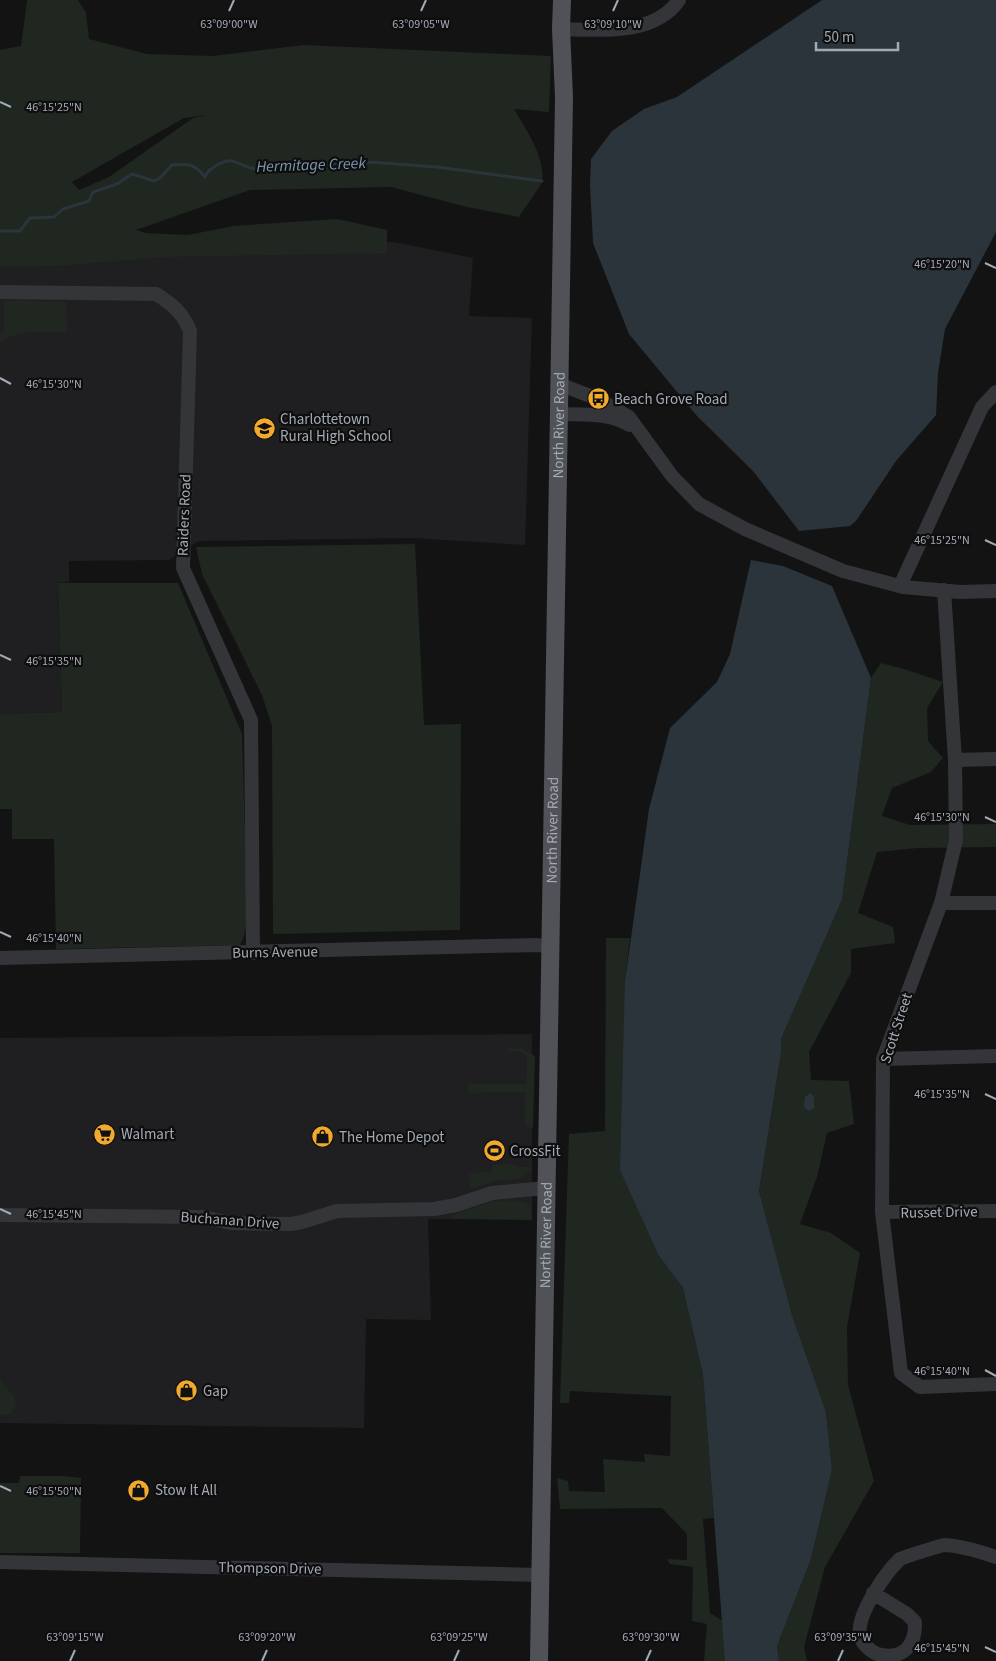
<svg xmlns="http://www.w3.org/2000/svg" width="996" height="1661" font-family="'Source Sans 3',sans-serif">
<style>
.built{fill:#1f1f21}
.green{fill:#1f2720;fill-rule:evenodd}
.water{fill:#2b343a}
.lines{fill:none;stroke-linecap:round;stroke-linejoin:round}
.stream{stroke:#2b343a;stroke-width:3}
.minor{stroke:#343539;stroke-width:14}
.major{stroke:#505258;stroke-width:18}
.ticks{fill:none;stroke:#a4aab5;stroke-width:2}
.labels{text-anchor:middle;stroke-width:4.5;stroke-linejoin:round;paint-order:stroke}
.poi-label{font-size:15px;fill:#a4aab5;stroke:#0e0e0f;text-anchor:start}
.street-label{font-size:15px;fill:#a4aab5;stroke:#0e0e0f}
.water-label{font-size:16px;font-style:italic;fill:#7b99b0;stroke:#0e0e0f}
.ticks-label{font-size:12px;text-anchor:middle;fill:#a4aab5;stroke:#0e0e0f;stroke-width:4.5;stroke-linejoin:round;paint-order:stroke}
</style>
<rect width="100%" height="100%" fill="#131314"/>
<path class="built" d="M394 242 473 258 469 316 532 318 525 545 413 538 198 541 169 560 69 561V582L58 583 62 712 0 714V252L152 245Z
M532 1034V1219H428L431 1320 366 1319 364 1428 0 1423V1038Z"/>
<path class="green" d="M27 0H78L86 13 89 39 147 54 213 56 304 45 551 56 549 112 514 109C525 128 546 158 542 181 540 188 523 210 519 217L467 207 391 187 250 190 136 230 146 233 188 235 233 226 337 219 387 230V253L164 257 57 266 0 267V50L21 46ZM207 115 193 118 109 177 79 190 72 182 184 118Z
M4 300 66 302 67 332C44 332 20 329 0 342V334L4 331Z
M415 544 424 725 461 724 460 930 273 934 272 726 262 695 202 574 196 547Z
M58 583H178L242 734 247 900C246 915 248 932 240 945L56 949 54 839H12V809H0V714L62 712Z
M881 663 904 669 943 682 927 708 928 741 943 758 931 772 892 788 882 816 910 825 996 824V847L918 848 877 852 858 913 893 927 895 943 851 949V973L809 1052 811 1080 849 1081 854 1124 827 1133 817 1177 800 1224 831 1233 860 1253 847 1327 848 1385 874 1481 825 1567 804 1647 807 1661H779L777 1646 811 1559 832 1470 826 1412 792 1315 759 1191 781 1053V1039L842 900 871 678Z
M606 938H630L625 981 659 1256 683 1288 703 1375 714 1518 703 1519 710 1613 734 1628 742 1661H704L707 1624 692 1621 693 1567 670 1564 667 1559 687 1560V1534L662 1508 560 1509 557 1478 568 1481 569 1491 605 1492 603 1459 645 1462 644 1454 670 1456 671 1396 570 1391 569 1403H560L569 1134 605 1131Z
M508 1048 522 1049 535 1056 533 1128 529 1127 525 1123V1092L468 1093V1084H526C526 1075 530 1058 523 1053 519 1050 511 1051 506 1051Z
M515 1164 516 1167H532L531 1169 520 1179 500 1180 470 1189 469 1173 492 1172 493 1165Z
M513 1200C528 1202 533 1205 532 1220L452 1219V1216L456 1214 489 1202Z
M0 1380 14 1396 16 1403 11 1414 0 1416Z
M20 1476H63L81 1478 80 1553H0V1483H19Z"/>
<path class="water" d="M822 0H996V232L945 329 938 373 936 415 896 461 856 521 850 526 799 531 753 471 697 416 629 334 593 243 590 185 591 159 612 131 644 109 677 97Z
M751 560 783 566 832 586 871 678 842 900 781 1039V1053L759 1191 792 1315 826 1412 832 1470 811 1559 777 1646 779 1661H725L703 1375 683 1288 659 1256 620 1170 625 981 649 809 670 728 717 682 730 654Z
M810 1093 814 1097V1108L809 1111 804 1107 805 1097Z"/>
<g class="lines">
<path class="stream" d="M0 231H20L30 218 54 217 63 209 89 201 93 192 117 184 132 174 154 181 160 178 172 165C189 164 194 163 205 177 208 170 211 169 217 165 235 154 237 167 256 169L369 162 437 167 542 181"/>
<path class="minor" d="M561 29C601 30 654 36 679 0
M0 292 156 294C172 304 183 313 190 331L183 568 251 720 253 953
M559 384 598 399 629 417 672 476 699 504 745 529 843 571 903 587 960 592 996 591
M559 414C581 415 609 412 629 425
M900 586 982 407 996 392
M944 590 955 760 956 840 941 903 883 1059 882 1212 901 1373 920 1387 996 1384
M955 760 996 759
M941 903H996
M0 958 535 945 550 946
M883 1059 996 1056
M882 1212 996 1211
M0 1215 202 1217 231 1223 291 1224 302 1222 337 1211 434 1209 456 1205 492 1193 546 1188
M0 1562 540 1575
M873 1593 907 1614 915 1622C916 1645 903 1661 877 1654 869 1650 862 1644 860 1635 856 1615 886 1572 900 1559 904 1557 939 1546 944 1545 957 1545 984 1553 996 1557"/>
<path class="major" id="s1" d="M539 1661 564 97 561 29 562 0"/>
</g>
<path class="ticks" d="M229 11 234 0M421 11 426 0M613 11 618 0M0 102 11 107M985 263 996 268M0 378 11 384M985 540 996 545M0 655 11 660M985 817 996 822M0 932 11 937M985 1094 996 1099M0 1209 11 1214M985 1370 996 1376M0 1486 11 1491M985 1647 996 1652M70 1661 75 1650M262 1661 267 1650M454 1661 459 1650M646 1661 651 1650M838 1661 843 1650"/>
<defs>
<symbol id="bus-disc" viewBox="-11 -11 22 22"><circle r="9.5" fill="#f1aa2e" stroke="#0e0e0f"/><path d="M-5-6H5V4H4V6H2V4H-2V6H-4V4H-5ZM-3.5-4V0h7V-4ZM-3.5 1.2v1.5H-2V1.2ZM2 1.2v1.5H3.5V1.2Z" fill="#111"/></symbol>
<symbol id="school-disc" viewBox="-11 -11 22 22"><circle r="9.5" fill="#f1aa2e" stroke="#0e0e0f"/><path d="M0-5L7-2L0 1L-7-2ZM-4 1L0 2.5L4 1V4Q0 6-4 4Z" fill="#111"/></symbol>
<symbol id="supermarket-disc" viewBox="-11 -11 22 22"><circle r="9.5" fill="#f1aa2e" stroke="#0e0e0f"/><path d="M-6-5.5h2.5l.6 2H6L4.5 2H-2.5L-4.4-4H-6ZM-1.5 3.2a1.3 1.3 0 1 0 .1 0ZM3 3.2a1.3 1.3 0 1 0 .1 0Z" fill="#111"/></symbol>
<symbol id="shop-disc" viewBox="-11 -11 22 22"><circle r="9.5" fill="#f1aa2e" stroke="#0e0e0f"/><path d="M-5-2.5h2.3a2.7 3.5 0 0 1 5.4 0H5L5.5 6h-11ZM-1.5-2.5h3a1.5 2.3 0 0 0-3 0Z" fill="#111"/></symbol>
<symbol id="stadium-disc" viewBox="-11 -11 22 22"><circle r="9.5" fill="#f1aa2e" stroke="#0e0e0f"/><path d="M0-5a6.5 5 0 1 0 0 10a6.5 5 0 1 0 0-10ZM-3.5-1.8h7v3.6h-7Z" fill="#111"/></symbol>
</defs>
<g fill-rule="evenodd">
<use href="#bus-disc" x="586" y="386" width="25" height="25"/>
<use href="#school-disc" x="252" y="416" width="25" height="25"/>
<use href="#supermarket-disc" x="92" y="1122" width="25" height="25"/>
<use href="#shop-disc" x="310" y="1124" width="25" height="25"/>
<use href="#stadium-disc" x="482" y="1138" width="25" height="25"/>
<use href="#shop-disc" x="174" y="1378" width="25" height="25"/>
<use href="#shop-disc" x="126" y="1478" width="25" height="25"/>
</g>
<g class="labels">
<g class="poi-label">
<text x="614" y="404">Beach Grove Road</text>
<text x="280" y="424">Charlottetown<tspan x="280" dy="17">Rural High School</tspan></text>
<text x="121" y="1139">Walmart</text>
<text x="339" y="1142">The Home Depot</text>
<text x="510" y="1156">CrossFit</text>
<text x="203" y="1396">Gap</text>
<text x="155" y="1495">Stow It All</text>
</g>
<g class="street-label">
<text dy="5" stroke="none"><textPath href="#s1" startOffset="1236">North River Road</textPath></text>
<text transform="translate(184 515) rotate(-88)" y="5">Raiders Road</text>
<text dy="5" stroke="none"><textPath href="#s1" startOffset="831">North River Road</textPath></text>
<text transform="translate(275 952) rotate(-1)" y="5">Burns Avenue</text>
<text transform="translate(896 1028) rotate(-72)" y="5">Scott Street</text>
<text transform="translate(939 1212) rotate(-1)" y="5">Russet Drive</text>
<text transform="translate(230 1220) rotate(4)" y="5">Buchanan Drive</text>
<text dy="5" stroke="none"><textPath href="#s1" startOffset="426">North River Road</textPath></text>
<text transform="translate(270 1568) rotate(1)" y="5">Thompson Drive</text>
</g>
<g class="water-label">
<text transform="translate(311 164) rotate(-2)" y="6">Hermitage Creek</text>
</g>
</g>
<g class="ticks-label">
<text x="229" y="28">63°09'00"W</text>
<text x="421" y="28">63°09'05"W</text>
<text x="613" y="28">63°09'10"W</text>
<text x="54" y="111">46°15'25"N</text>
<text x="942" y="268">46°15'20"N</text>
<text x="54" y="388">46°15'30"N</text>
<text x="942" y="544">46°15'25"N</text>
<text x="54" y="665">46°15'35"N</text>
<text x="942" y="821">46°15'30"N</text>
<text x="54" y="942">46°15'40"N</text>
<text x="942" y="1098">46°15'35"N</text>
<text x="54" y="1218">46°15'45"N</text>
<text x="942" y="1375">46°15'40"N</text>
<text x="54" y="1495">46°15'50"N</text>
<text x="75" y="1641">63°09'15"W</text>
<text x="267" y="1641">63°09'20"W</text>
<text x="459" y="1641">63°09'25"W</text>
<text x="651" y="1641">63°09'30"W</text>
<text x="843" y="1641">63°09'35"W</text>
<text x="942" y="1652">46°15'45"N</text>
</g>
<path d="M816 42v8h82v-8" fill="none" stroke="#a4aab5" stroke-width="2.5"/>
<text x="824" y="42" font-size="15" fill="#a4aab5" stroke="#0e0e0f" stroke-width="4" paint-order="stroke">50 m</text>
</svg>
